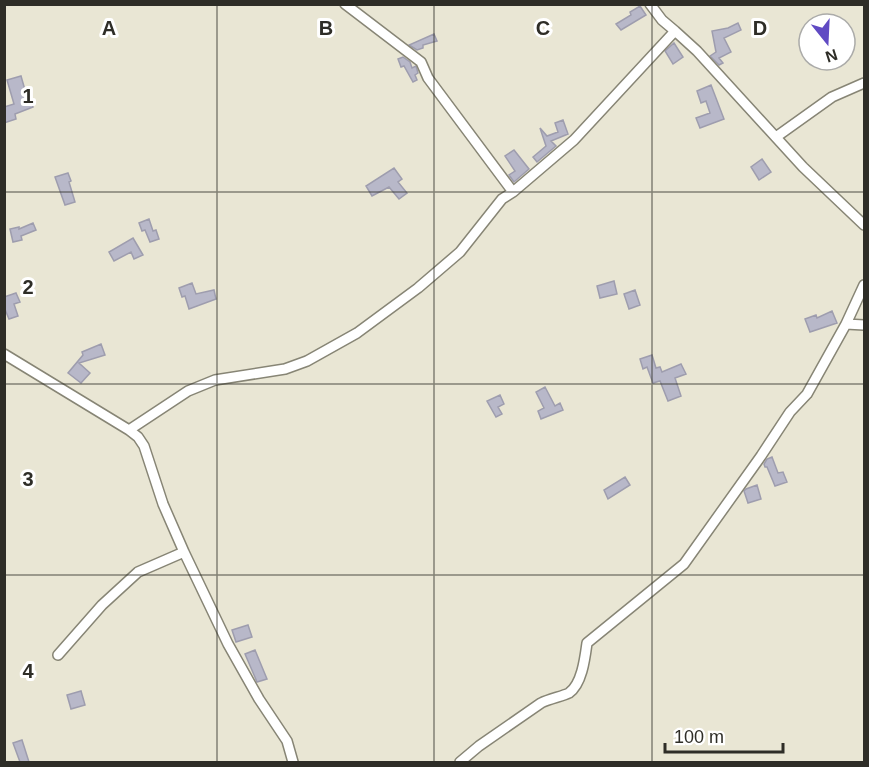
<svg xmlns="http://www.w3.org/2000/svg" width="869" height="767" font-family="Arial,sans-serif">
<style>
.building{fill:#b8b8c9;stroke:#9e9dae;stroke-width:1.5}
.lines{fill:none;stroke-linecap:round;stroke-linejoin:round}
.street-casing{stroke:#878575;stroke-width:12}
.street{stroke:#fff;stroke-width:9}
.grid{fill:none;stroke:#2e2d27;stroke-width:1.5;stroke-opacity:0.55}
.grid-label{font-size:20px;text-anchor:middle;font-weight:bold;fill:#2e2d27;stroke:#fff;stroke-width:6;stroke-linejoin:round;paint-order:stroke}
</style>
<rect width="100%" height="100%" fill="#e9e6d4"/>
<path class="building" d="M640 6 646 15 621 30 616 24 631 15 630 12Z
M738 23 741 30 724 38 731 52 719 58 723 63 719 65 710 56 716 52 712 31 728 28Z
M434 34 437 41 423 45V48L417 50 409 45Z
M674 43 683 57 673 64 665 51Z
M403 57 410 62 412 68 416 66 418 73 415 75 417 80 413 82 404 66 401 67 398 59Z
M21 76 27 97 30 96 33 107 15 114 16 119 4 123V107L14 104 7 80Z
M711 85 724 119 700 128 696 118 710 113 706 101 701 103 697 91Z
M563 120 568 134 551 141 556 146 537 162 533 157 546 146 540 128 547 136 558 132 555 123Z
M514 150 529 169 514 182 509 175 515 171 505 156Z
M762 159 771 172 759 180 751 167Z
M394 168 402 179 398 182 407 193 399 199 389 187 372 196 366 186Z
M68 173 71 181 69 182 75 202 65 205 55 177Z
M149 219 153 231 156 230 159 239 150 242 145 230 142 231 139 223Z
M33 223 36 230 21 236 22 240 13 242 10 229 19 227V229Z
M133 238 143 255 134 259 131 252 114 261 109 252Z
M614 281 617 294 600 298 597 286Z
M192 283 196 294 214 290 216 299 189 309 185 296 182 297 179 288Z
M635 290 640 305 629 309 624 294Z
M16 293 20 302 14 304 18 316 9 319 4 307V297Z
M832 311 837 323 810 332 805 319 816 315 817 318Z
M101 344 105 355 79 363 90 373 81 383 68 373 83 355 82 352Z
M652 355 656 368 660 367 662 372 681 364 686 374 675 378 681 396 668 401 660 381 653 383 647 367 643 369 640 359Z
M545 387 555 406 560 403 563 410 541 419 538 411 544 408 536 392Z
M500 395 504 404 498 407 502 414 496 417 487 401Z
M772 457 778 473 783 472 787 482 775 486 767 467H765L764 464 767 459Z
M625 477 630 485 608 499 604 490Z
M757 485 761 499 748 503 744 491 746 489Z
M248 625 252 637 236 642 232 630Z
M255 650 267 679 257 682 245 654Z
M81 691 85 705 71 709 67 695Z
M22 740 29 762H20L13 743Z"/>
<g class="lines">
<defs>
<path id="street" d="M345 4 421 62 428 78 513 192
M675 31 697 51 803 167 864 225
M776 137 832 97 864 83
M864 285 846 324 864 325
M4 354 129 430 138 437 144 446 163 504 184 552 228 644 259 699 287 741 293 762
M129 430 188 391 215 380 285 369 307 361 357 333 418 288 460 252 502 199 513 192 574 140 675 31 662 20 650 4
M58 655 102 605 138 572 184 552
M460 762 479 746 541 703C549 699 563 696 569 693 582 684 585 658 587 643L684 564 761 456 790 412 807 394 846 324"/>
</defs>
<use href="#street" class="street-casing"/>
<use href="#street" class="street"/>
</g>
<path class="grid" d="M217 4V762M434 4V762M652 4V762M4 192H864M4 384H864M4 575H864"/>
<g class="grid-label">
<text x="109" y="35">A</text>
<text x="326" y="35">B</text>
<text x="543" y="35">C</text>
<text x="760" y="35">D</text>
<text x="28" y="103">1</text>
<text x="28" y="294">2</text>
<text x="28" y="486">3</text>
<text x="28" y="678">4</text>
</g>
<rect width="869" height="767" fill="none" stroke="#2e2d27" stroke-width="12"/>
<g transform="translate(827 42) rotate(162)"><circle r="28" fill="#ffffff" stroke="#ababa9" stroke-width="1.5"/>
<path d="M0-4.5L10 22L0 15L-10 22Z" fill="#604ac3"/>
<text y="-9" font-size="16" font-weight="bold" text-anchor="middle" fill="#2e2d27">N</text>
</g>
<path d="M665 743v9h118v-9" fill="none" stroke="#2e2d27" stroke-width="3"/>
<text x="674" y="743" font-size="18" fill="#2e2d27" stroke="#ffffff" stroke-width="4.5" paint-order="stroke">100 m</text>
</svg>
